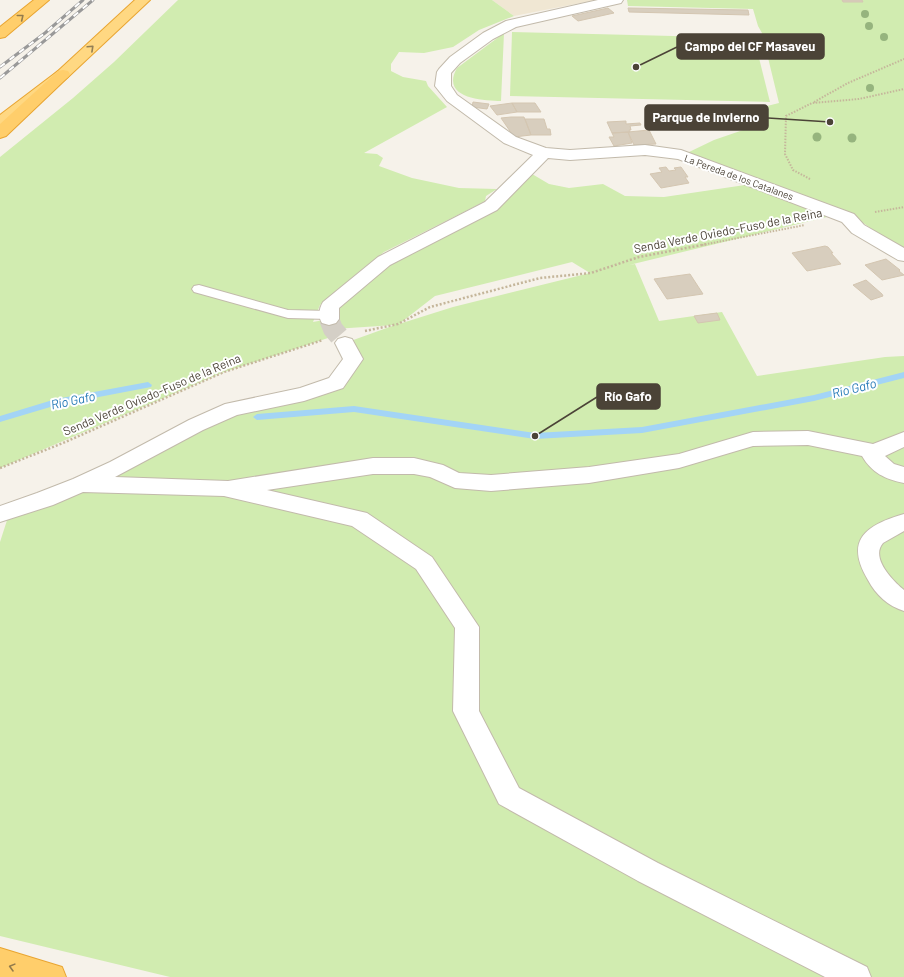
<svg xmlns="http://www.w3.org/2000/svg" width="904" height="977" font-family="Barlow,sans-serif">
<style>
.education{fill:#f0e7d3}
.green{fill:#d1ecb0;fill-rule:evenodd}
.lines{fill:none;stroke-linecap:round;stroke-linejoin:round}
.stream{fill:#a3d4f6;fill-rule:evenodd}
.building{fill:#d8cebe;stroke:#d4c6b1}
.minor-tunnel{stroke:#d4cfc6;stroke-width:20;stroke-dasharray:20 10;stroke-linecap:butt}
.service-casing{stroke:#c2baab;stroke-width:2}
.minor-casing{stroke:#c2baab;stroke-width:2}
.trunk-casing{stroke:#e9a531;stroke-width:2}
.motorway-casing{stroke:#e9a531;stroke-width:2}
.path-far1{stroke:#c5b69b;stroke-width:2;stroke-dasharray:1.5 1.5;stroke-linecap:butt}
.path{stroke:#c5b69b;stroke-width:2.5;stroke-dasharray:2 2;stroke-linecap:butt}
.service{fill:#fff;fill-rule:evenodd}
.minor{fill:#fff;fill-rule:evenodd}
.trunk{fill:#ffd882;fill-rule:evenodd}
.motorway{fill:#ffce6b;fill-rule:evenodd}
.rail-casing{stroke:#999;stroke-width:3}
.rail{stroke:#fff;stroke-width:2;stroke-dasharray:6;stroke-linecap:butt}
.tree{fill:#96b47e}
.oneway{stroke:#937b4c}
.oneway2{stroke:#937f55}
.labels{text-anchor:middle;stroke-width:4;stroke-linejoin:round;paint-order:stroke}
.far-street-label{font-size:10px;fill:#4b4337;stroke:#fff}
.street-label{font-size:12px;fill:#4b4337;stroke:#fff}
.water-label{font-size:13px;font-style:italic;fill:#267ab7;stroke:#fff}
.leader{fill:none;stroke:#4b4337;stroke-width:1.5}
.callout-dot{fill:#4b4337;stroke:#fff;stroke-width:1.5}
.callout{fill:#4b4337;stroke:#4b4337;stroke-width:1.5}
.callout-label{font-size:13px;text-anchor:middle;font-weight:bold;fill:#fff}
</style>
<rect width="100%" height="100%" fill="#f6f2ea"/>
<path class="education" d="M492 0H596L514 16Z"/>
<path class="green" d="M178 0H492L514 16 479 30 453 47 424 53 399 52 391 64V71L403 77 426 81 428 86 447 107 364 153 377 154 383 158 379 166 412 178 459 188 497 189 486 196 485 201 462 213 384 252 361 270 320 305 313 322 329 319 330 306 384 261 478 214 527 171 549 184 569 188 603 184 625 196 664 197 745 185 814 209 827 217 629 265 635 264 659 321 722 312 757 376 885 357 904 356V977H170L0 936V542L10 511 196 425 336 383 353 359 345 343 395 325 334 329 328 338 224 372 0 468V157L73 98 114 62ZM572 262 590 273 453 307 399 324 435 296Z
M627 0H904V252L848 212 687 153 714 140 746 129 768 115 767 106 779 103 762 33 758 26 753 9 628 6Z
M512 32 754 38 770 102 510 96Z
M504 33 501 101C482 101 440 98 457 68Z"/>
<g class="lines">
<path class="stream" d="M904 372V378L814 401 642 433 535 439 354 412 257 420 253 417 257 414 354 406 535 433 642 427 814 395Z
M148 382 152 385 151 387 57 405 0 422V416L56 399Z"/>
</g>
<path class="building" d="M842 0H862L863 2H843Z
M608 8 614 13 578 21 572 16Z
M628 8 748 10 749 15 629 12Z
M473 102 489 104 487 109 472 107Z
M512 103H535L541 112H517Z
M512 103 517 112 497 115 490 106Z
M511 117H524L531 135 514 137 501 118Z
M525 119H544L547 129H550L551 135H531Z
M626 121V124L640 123 641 125 630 126 631 130H629L630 132 612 133 607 122Z
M649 130 656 144 634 145 628 132Z
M628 132 632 143 614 146 609 137H614L612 133Z
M666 167 669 171 676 170 674 168 681 167 688 177H685L689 183 661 188 650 174 662 172 659 168Z
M825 246 828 247 833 253H831L841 264 807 271 792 253Z
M886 259 900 270 899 271 904 275 882 280 865 265Z
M690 274 703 294 667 299 654 279Z
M866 280 882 294 883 296 871 300 853 285Z
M717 313 720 320 698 323 694 316Z"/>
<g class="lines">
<path class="minor-tunnel" d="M329 319 333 329 345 343"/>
<defs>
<path id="service" d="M199 285 288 310 329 311 334 312 336 315 334 318 329 319 288 318 194 292 192 289 194 286Z"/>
<path id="minor" d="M598 0H623L621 3 516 27 493 39 460 63 451 73V86L457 95 516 137 546 148 570 150 645 145 681 150 854 214 864 225 904 248V261L898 260 852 233 842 222 678 159 645 155 570 160 548 158 497 210 390 265 339 308V319L336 323 329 325 322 323C318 317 319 308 323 302L378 257 485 202 533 155 504 143 447 101 435 86 437 72 439 69 450 57 483 33 506 21Z
M345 337 352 339 363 359 343 388 304 401 237 415 203 430 115 477 228 481 373 458H414L443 465 459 473 491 475 589 467 679 454 753 432 808 431 873 444 904 432V447L885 456 894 464 904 467V483C885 479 872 473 862 456L808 445 753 446 679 468 589 483 491 491 455 488 430 477 414 474H373L267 490 367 513 432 557 479 627V711L519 788 658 863 867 967 871 977H825L638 881 499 804 453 711 455 628 416 569 352 526 224 496 83 492 53 505 0 522V506L37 493 73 479 110 462 189 420 225 404 300 388 329 378 343 359 335 343 338 339Z
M904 514V531L883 543C870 558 893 581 904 590V611C888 606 876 595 868 580 844 540 866 525 904 514Z"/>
<path id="trunk" d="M135 0H150L68 77 6 126 0 128V115L58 71Z"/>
<path id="motorway" d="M34 0H49L5 37 0 38V27Z
M63 70 68 71 70 74 68 77 6 136 0 138V124L58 71Z
M0 948 62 967 66 977H0Z"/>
</defs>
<use href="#service" class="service-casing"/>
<use href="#minor" class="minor-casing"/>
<use href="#trunk" class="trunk-casing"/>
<use href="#motorway" class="motorway-casing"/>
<path class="path-far1" d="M814 102 848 83 904 59
M810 179 793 170 785 154 786 116 812 103 859 99 904 89
M875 212 904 207
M702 245 805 225"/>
<path class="path" d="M365 331 398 324 430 307 540 278 591 273 639 257 707 244
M0 468 63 443 224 372 323 340"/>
<use href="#service" class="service"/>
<use href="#minor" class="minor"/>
<use href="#trunk" class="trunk"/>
<use href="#motorway" class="motorway"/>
<defs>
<path id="rail" d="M0 67 45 33 83 0
M0 78 93 0"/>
</defs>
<use href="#rail" class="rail-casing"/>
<use href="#rail" class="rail"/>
</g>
<g class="tree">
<circle cx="865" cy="14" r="4"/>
<circle cx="869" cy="26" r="4"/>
<circle cx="884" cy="37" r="4"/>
<circle cx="870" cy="88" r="4"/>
<circle cx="817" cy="137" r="4.5"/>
<circle cx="852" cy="138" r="4.5"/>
</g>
<defs><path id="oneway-chevron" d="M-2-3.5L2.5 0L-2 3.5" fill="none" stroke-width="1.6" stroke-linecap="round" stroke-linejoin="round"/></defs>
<g class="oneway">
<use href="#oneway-chevron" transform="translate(21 17) rotate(-39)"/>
<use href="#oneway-chevron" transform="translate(12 967) rotate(-165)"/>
</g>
<use class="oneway2" href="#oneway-chevron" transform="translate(91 48) rotate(-43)"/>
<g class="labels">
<g class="far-street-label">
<text transform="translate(739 177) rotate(20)" y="4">La Pereda de los Catalanes</text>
</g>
<g class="street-label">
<text transform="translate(728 231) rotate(-11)" y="4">Senda Verde Oviedo-Fuso de la Reina</text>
<text transform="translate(152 395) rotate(-23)" y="4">Senda Verde Oviedo-Fuso de la Reina</text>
</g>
<g class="water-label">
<text transform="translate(854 388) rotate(-14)" y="5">Río Gafo</text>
<text transform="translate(73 400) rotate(-12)" y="5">Río Gafo</text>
</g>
</g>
<path class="leader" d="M636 67L677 47M830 122L768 118M535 436L597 397"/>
<g class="callout-dot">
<circle cx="636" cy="67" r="4"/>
<circle cx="830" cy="122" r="4"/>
<circle cx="535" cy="436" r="4"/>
</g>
<g class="callout">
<rect x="677" y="34" width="147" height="25" rx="4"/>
<rect x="645" y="105" width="123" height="25" rx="4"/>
<rect x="597" y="384" width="63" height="25" rx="4"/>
</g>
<g class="callout-label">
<text x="750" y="51">Campo del CF Masaveu</text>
<text x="706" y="122">Parque de Invierno</text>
<text x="628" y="401">Río Gafo</text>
</g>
</svg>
